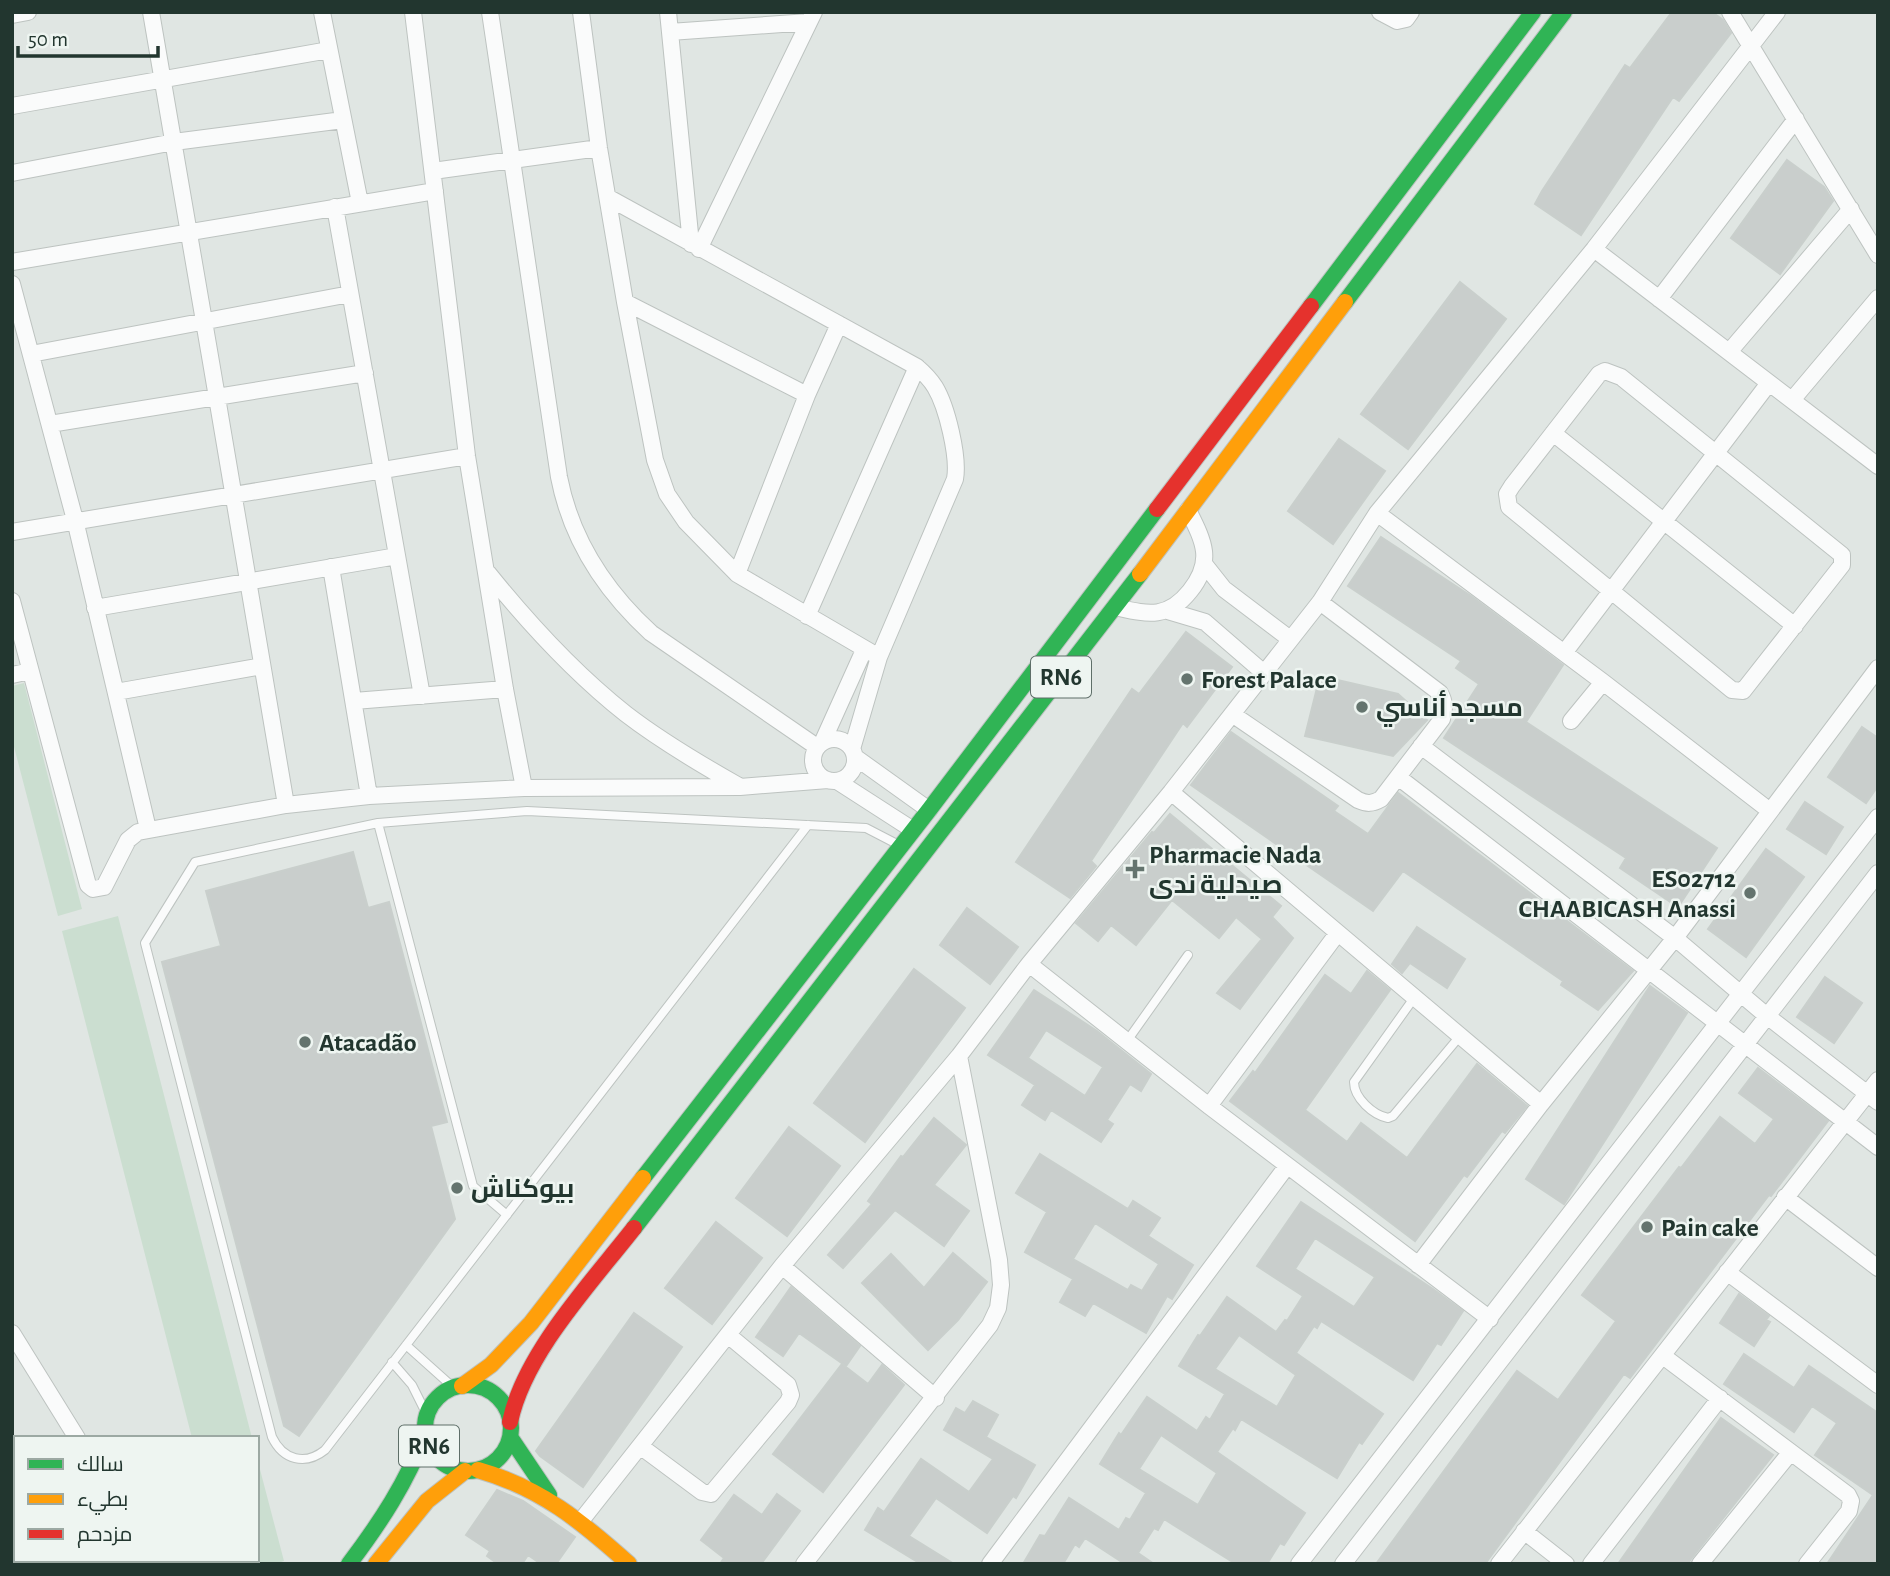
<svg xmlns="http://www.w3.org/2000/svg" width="1890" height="1576" font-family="'Alegreya Sans',Cairo,sans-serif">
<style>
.green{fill:#cbded0}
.building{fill:#c9cecc;stroke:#c9cfcc;stroke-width:2;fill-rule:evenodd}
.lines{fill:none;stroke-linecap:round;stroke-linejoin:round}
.lane-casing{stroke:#bdc3c0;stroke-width:10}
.street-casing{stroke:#bdc3c0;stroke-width:18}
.fast-casing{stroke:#bdc3c0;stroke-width:18}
.slow-casing{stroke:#bdc3c0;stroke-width:18}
.jam-casing{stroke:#bdc3c0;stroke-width:18}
.lane{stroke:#fafbfb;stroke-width:8}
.street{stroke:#fafbfb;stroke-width:16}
.fast{stroke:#30b455;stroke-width:16}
.slow{stroke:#ff9f0a;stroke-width:16}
.jam{stroke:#e5322d;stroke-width:16}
.poi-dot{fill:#64746e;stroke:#eef5f1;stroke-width:2.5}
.labels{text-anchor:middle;stroke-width:5;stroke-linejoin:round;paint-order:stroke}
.shield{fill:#eef5f1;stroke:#5f6f69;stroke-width:2}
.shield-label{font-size:24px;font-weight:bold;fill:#22362f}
.poi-label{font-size:26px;font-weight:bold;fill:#22362f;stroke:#eef5f1;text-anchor:start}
</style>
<rect width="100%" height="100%" fill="#e0e6e3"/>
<path class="green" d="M24 683 82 909 58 916 12 739V686Z
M118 916 252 1438H192L62 931Z
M257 1458 284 1561 275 1564H225L224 1560H257Z"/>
<path class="building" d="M1672 12H1712L1723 20 1731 33 1679 101 1673 97 1581 235 1535 204 1542 191 1625 65 1630 68Z
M1787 160 1824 187 1833 201 1780 274 1731 238Z
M1460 282 1506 319 1408 449 1361 414Z
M1339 439 1385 471 1333 544 1288 511Z
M1381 537 1471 596 1563 665 1526 722 1717 848 1678 907 1620 868 1626 858 1444 738 1479 684 1456 668 1461 661 1348 586Z
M1186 632 1232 667 1187 727 1183 723 1091 861 1096 866 1070 898 1016 862 1132 689 1139 694Z
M1320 676 1398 694 1427 720 1393 756 1305 736Z
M1862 727 1878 738V786L1866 803 1828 777Z
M1231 732 1338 806 1334 811 1368 834 1398 793 1633 971 1598 1010 1561 985 1563 981 1403 871 1373 911 1191 785Z
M1805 802 1843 827 1826 854 1787 829Z
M1170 814 1281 906 1272 917 1293 938 1240 1009 1217 993 1262 939 1236 917 1219 938 1172 900 1136 945 1111 925 1098 941 1076 923 1152 832 1154 833Z
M1766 849 1804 877 1746 957 1708 929Z
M353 852 368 908 389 902 447 1122 431 1126 455 1219 299 1436 284 1426 162 962 221 946 206 891Z
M967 908 1018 947 990 984 940 945Z
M1417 927 1465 959 1447 988 1410 963 1402 973 1392 964Z
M914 969 965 1008 865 1142 814 1103Z
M1367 971 1390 990 1305 1110 1347 1142 1361 1123 1407 1158 1477 1064 1527 1106 1505 1133 1502 1131 1467 1177 1464 1175 1415 1241 1230 1101 1253 1071 1255 1073 1325 975 1351 994Z
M1825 977 1862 1003 1834 1043 1797 1017Z
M1650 986 1687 1013 1564 1204 1526 1179Z
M1034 990 1097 1031 1151 1074 1141 1091 1130 1084 1107 1120 1113 1124 1101 1142 1051 1110 1045 1120 1022 1105 1035 1085 988 1055ZM1046 1030 1103 1067 1085 1096 1028 1058Z
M1758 1068 1828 1121 1771 1196 1769 1195 1630 1378 1624 1374 1485 1564H1376L1517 1371 1558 1400 1616 1321 1582 1295 1679 1167 1681 1168 1720 1117 1755 1144 1774 1119 1739 1093Z
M934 1118 966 1145 934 1185 969 1211 944 1246 895 1210 843 1268 828 1255 872 1204 868 1201 901 1156 903 1157Z
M789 1127 840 1166 787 1236 736 1198Z
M1040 1154 1128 1209 1133 1201 1160 1218 1148 1236 1193 1265 1172 1299 1167 1296 1146 1333 1093 1303 1085 1316 1060 1302 1073 1279 1025 1252 1047 1212 1016 1193ZM1095 1223 1159 1264 1142 1291 1131 1285 1128 1290 1073 1259Z
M1301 1202 1433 1289 1463 1311 1441 1345 1437 1343 1413 1380 1321 1321 1317 1328 1314 1326 1296 1353 1383 1414 1362 1444 1359 1442 1337 1478 1241 1419 1235 1430 1233 1428 1217 1452 1305 1513 1284 1545 1280 1543 1267 1564H1236L1164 1519 1158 1530 1154 1528 1138 1553 1154 1564H1125L1085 1538 1079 1547 1075 1544 1063 1564H1023L1040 1535 1045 1536 1069 1498 1119 1530 1126 1518 1130 1520 1146 1493 1100 1464 1119 1433 1121 1435 1147 1397 1197 1431 1206 1417 1210 1420 1225 1394 1179 1366 1198 1335 1200 1336 1227 1297 1276 1332 1285 1320 1287 1321 1303 1296 1257 1266ZM1315 1238 1375 1277 1354 1307 1295 1269ZM1239 1335 1296 1375 1277 1407 1215 1369ZM1161 1435 1217 1473 1198 1505 1139 1469Z
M716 1222 762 1258 712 1324 665 1288Z
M953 1253 987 1282 958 1320 928 1350 862 1283 891 1254 924 1288Z
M791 1287 860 1346 846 1366 799 1333 783 1356 756 1337Z
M1739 1294 1769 1316 1766 1320 1770 1322 1754 1346 1720 1323Z
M634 1313 682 1347 583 1487 540 1456 536 1451Z
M1744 1354 1794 1388 1809 1366 1878 1413V1564H1827L1873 1495 1815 1455 1837 1423 1812 1406 1794 1432 1724 1384Z
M842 1364 868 1384 882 1365 904 1385 823 1492 773 1454Z
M973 1401 998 1415 986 1437 1035 1465 1016 1498 1013 1496 987 1533 936 1498 909 1536 954 1564H921L865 1530 878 1508 884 1512 921 1459 969 1492 993 1459 944 1430 956 1408 965 1413Z
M1721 1418 1773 1455 1687 1564H1618Z
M497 1490 523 1501 575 1537 556 1564H541L528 1555 522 1564H498L487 1556 490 1551 466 1535Z
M777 1494 800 1511 761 1564H720L724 1558 701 1540 734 1495 762 1515Z"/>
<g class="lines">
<defs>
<path id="lane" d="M378 823 473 1186 507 1215
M808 825 325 1450C305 1466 283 1460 272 1437L145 943 195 862 378 823 527 811 866 828 895 843
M1414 998 1354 1082C1354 1098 1373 1115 1388 1118L1393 1116 1460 1036
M1127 1041 1188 955
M406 1345 454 1388
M392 1362 412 1385 427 1415"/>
<path id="street" d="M151 12C197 276 241 541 286 805
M322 12 360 203
M413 12 467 456 505 689 524 788
M490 12 559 477C571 539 604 590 651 633L817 747
M581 12 599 148 625 302 655 460 667 494 686 522 737 574 879 657
M668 12 691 244
M1380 12 1397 21 1406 19 1411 12
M1730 12 1878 255
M12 15 28 12
M670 32 809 22
M12 106 329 50
M433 171 599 148
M12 173 174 142 343 120
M609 198 917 367C924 373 930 379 935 387 947 407 959 457 955 479L879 657 852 749
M335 207 422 696
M699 249 814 12
M1594 249 1878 466
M12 262 435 191
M12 284 75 520 148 829
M1659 299 1796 119
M625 302 807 395
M1729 352 1851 209
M31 354 350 294
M1605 371 1621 377 1842 555V565L1743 691 1732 690 1509 507 1507 494 1512 486 1599 374Z
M1792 400 1878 298
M50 424 365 373
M1553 433 1795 626
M1377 513 1603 682 1770 811
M12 532 467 456
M1205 565 1224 589 1290 639
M331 567 369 796
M488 573C530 625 574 673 626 714 661 741 700 764 739 786
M737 574 807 395 839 324
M12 601 88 885 93 889 104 887 128 840 138 832 286 805 369 796 524 788 740 787 828 780
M1115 607C1147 614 1167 620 1190 591 1214 561 1204 542 1188 510
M95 608 397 556
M1168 611 1205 622 1264 673
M807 616 917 367
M1564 653 1769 383
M12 675 30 671
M116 692 262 666
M354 701 505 689
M1232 714 1358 800C1367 804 1372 804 1381 799L1442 719C1445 709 1445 702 1440 693L1320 602
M1571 721 1603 682
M813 760a21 21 0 1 1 42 0a21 21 0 1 1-42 0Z
M823 741 864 650
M1421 746 1675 938 1767 1016 1878 1102
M855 757 929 810
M1398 777 1878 1147
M837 781 913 830
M1171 792 1541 1104
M1029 964 1209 1106 1490 1319
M1209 1106 1337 934
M1785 1197 1878 1268
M1418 1265 1541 1104 1675 938 1878 668
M782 1266 936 1398
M1727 1272 1878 1385
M12 1333 77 1438
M1663 1356 1848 1495 1851 1501 1849 1511 1807 1564
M640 1446 702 1492 711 1494 788 1402 791 1395 788 1385 728 1335
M12 1481 16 1486
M580 1522 782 1266 959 1056 1029 964 1171 792 1320 602 1377 513 1594 249 1777 12
M1524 1531 1566 1564
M138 1560 139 1564
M19 1564 22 1560
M804 1564 990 1325 998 1308 1001 1285 999 1260 959 1056
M990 1564 1287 1166
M1299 1564C1493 1315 1683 1065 1878 817
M1343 1564 1878 873
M1499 1564 1878 1080
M1591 1564 1720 1398
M1700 1564 1790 1453"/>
<path id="fast" d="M1345 302 1564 12
M1311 306 1533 12
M643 1178 929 810 1157 509
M634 1228 1140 574
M425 1428a43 43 0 1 1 86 0a43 43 0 1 1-86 0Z
M510 1437 549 1495
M349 1564C380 1523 407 1482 425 1434"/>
<path id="slow" d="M1140 574 1345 302
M462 1386 491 1365 531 1323 643 1178
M478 1470C541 1488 581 1521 629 1564
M376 1564 427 1501 465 1471"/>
<path id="jam" d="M1157 509 1311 306
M510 1422C524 1354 591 1283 634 1228"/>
</defs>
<use href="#lane" class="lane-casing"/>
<use href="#street" class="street-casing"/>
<use href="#fast" class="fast-casing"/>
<use href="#slow" class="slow-casing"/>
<use href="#jam" class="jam-casing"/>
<use href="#lane" class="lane"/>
<use href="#street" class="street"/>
<use href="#fast" class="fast"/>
<use href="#slow" class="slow"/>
<use href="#jam" class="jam"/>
</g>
<g class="poi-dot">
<circle cx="1187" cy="679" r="7"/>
<circle cx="1362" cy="707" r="7"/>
<path d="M1131.5 858.5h7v7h7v7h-7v7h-7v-7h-7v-7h7z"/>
<circle cx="1750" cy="893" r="7"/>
<circle cx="305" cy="1042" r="7"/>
<circle cx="457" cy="1188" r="7"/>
<circle cx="1647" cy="1227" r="7"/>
</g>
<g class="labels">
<g class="shield">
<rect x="1031" y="656.5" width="60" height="41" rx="5"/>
<rect x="399" y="1425.5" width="60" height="41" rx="5"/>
</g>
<g class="shield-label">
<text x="1061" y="685">RN6</text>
<text x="429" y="1454">RN6</text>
</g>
<g class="poi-label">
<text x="1201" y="688">Forest Palace</text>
<text x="1376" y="716">مسجد أناسي</text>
<text x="1149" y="863">Pharmacie Nada<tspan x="1149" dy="30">صيدلية ندى</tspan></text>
<text x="1736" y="887" text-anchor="end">ES02712<tspan x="1736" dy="30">CHAABICASH Anassi</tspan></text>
<text x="319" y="1051">Atacadão</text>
<text x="471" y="1197">بيوكناش</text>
<text x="1661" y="1236">Pain cake</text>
</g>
</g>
<rect width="1890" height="1576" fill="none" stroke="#22362f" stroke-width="28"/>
<rect x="14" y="1436" width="245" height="126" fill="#eef5f1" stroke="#9ca9a3" stroke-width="2"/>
<rect x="28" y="1459" width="35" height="10" fill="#30b455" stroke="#9ca9a3" stroke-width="2"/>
<text x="77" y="1471" font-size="21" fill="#22362f">سالك</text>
<rect x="28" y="1494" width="35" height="10" fill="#ff9f0a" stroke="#9ca9a3" stroke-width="2"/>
<text x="77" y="1506" font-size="21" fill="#22362f">بطيء</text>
<rect x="28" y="1529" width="35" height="10" fill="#e5322d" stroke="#9ca9a3" stroke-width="2"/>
<text x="77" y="1541" font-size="21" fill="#22362f">مزدحم</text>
<path d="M18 46v10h140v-10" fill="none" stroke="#22362f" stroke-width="3.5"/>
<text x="28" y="46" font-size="21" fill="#22362f" stroke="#eef5f1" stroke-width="5" paint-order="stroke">50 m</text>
</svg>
